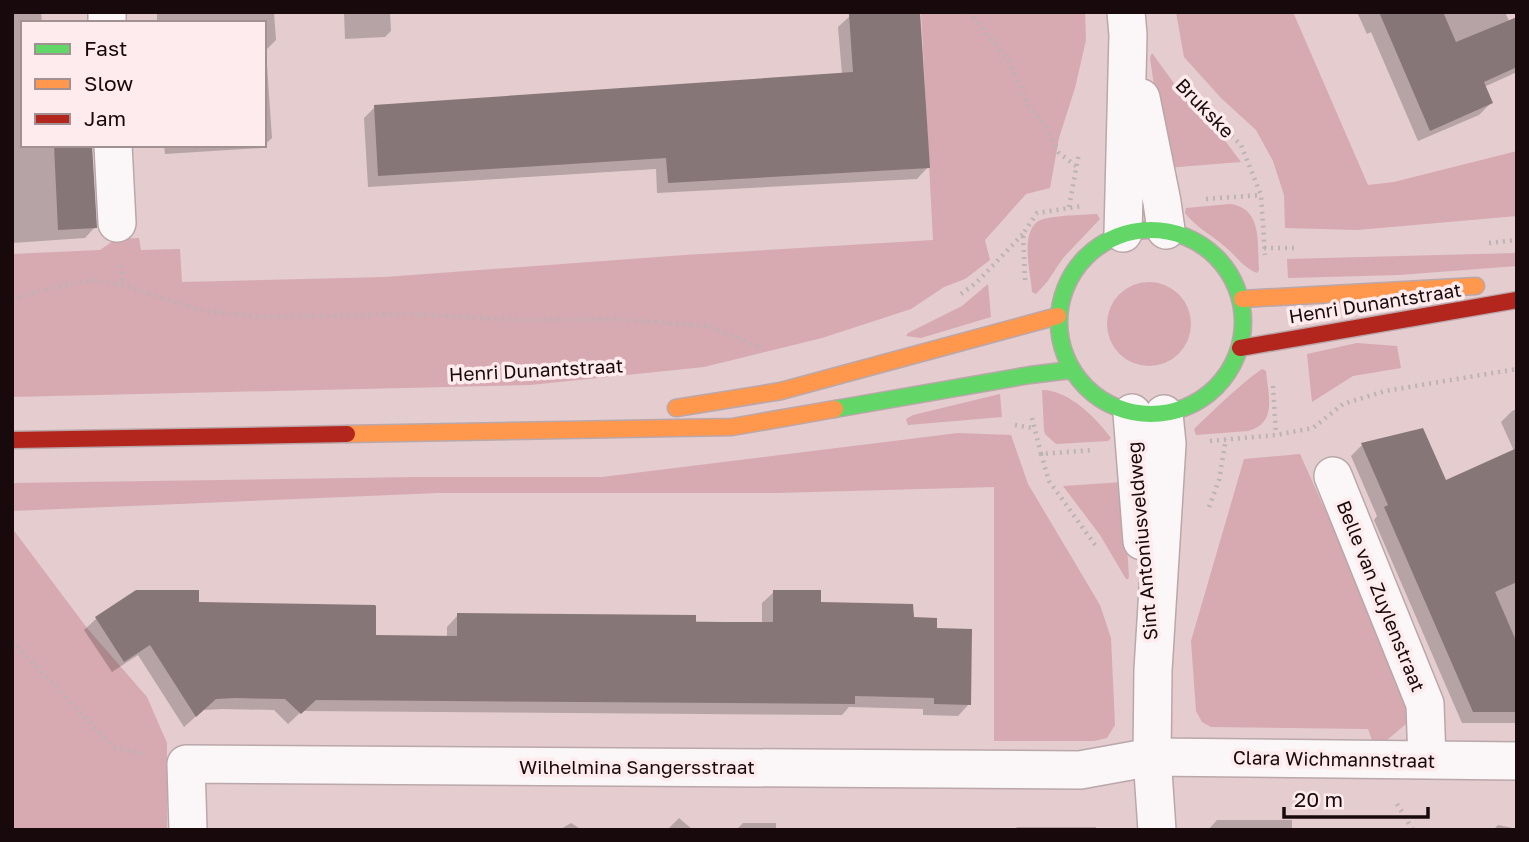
<svg xmlns="http://www.w3.org/2000/svg" width="1529" height="842" font-family="'Golos Text',sans-serif">
<style>
.green{fill:#d7a9b0}
.shadow{fill:#0003}
.building{fill:#877678}
.lines{fill:none;stroke-linecap:round;stroke-linejoin:round}
.street-casing{stroke:#baa7aa;stroke-width:40}
.fast-casing{stroke:#baa7aa;stroke-width:19}
.slow-casing{stroke:#baa7aa;stroke-width:19}
.jam-casing{stroke:#baa7aa;stroke-width:19}
.path{stroke:#bbb3b4;stroke-width:4.5;stroke-dasharray:2 5;stroke-linecap:butt}
.street{stroke:#fbf7f8;stroke-width:37}
.fast{stroke:#63d668;stroke-width:16}
.slow{stroke:#ff974d;stroke-width:16}
.jam{stroke:#b3261e;stroke-width:16}
.labels{text-anchor:middle;stroke-width:7;stroke-linejoin:round;paint-order:stroke}
.street-label{font-size:19px;fill:#180a0c;stroke:#fdebed}
</style>
<rect width="100%" height="100%" fill="#e4cccf"/>
<path class="green" d="M921 12H1085L1086 40 1075 88 1059 138 1050 188 1026 194 985 240 990 260 965 279 944 287 911 309 822 338 704 367 530 385 12 397V254L100 250 116 239 139 238 141 250 180 249 182 282 385 277 685 255 933 240Z
M1176 12H1293L1368 185 1394 182 1517 151V216L1357 230 1285 228 1284 195 1273 161 1256 130 1221 98 1184 57Z
M1152 53 1195 112 1226 142 1241 162 1166 168 1150 58Z
M1230 204C1263 208 1257 244 1259 270L1257 273C1242 267 1236 255 1223 245 1210 234 1196 227 1185 213L1186 208Z
M1097 214 1100 219 1063 258 1047 282 1036 294 1032 292C1031 273 1020 236 1037 222 1046 215 1084 215 1097 214Z
M1517 253V266L1399 275 1288 278 1287 259Z
M1107 324a42 42 0 1 1 84 0a42 42 0 1 1-84 0Z
M988 284 991 317 921 338 906 336 908 333 962 306Z
M1357 343 1397 346 1401 368 1353 376 1312 402 1307 354Z
M1262 369 1266 371C1268 395 1278 423 1248 431L1196 435 1194 429C1216 408 1238 386 1262 369Z
M1042 390C1069 390 1096 418 1111 438L1108 441 1056 444 1045 434 1044 430Z
M1000 394 1002 417 908 425 906 419 913 415Z
M958 433 1011 435 1028 484 1100 605 1111 638 1115 725 1107 738 1094 741H994V487L776 493H438L12 511V483L416 477H602Z
M1300 454 1411 701 1406 724 1387 740 1373 743 1368 729 1211 727 1202 722 1196 711 1191 641 1244 459Z
M1123 482 1129 577 1128 579H1126L1100 535 1063 486Z
M12 528 87 628 147 697 167 743V830H12Z"/>
<path class="shadow" d="M12 12H41L42 23H23V145H91L95 227 85 238 12 243Z
M157 12H274L276 40 266 50 272 138 261 148 165 154 164 145H264V23H157Z
M344 12H390L391 31 385 37 345 39Z
M1357 12H1505L1517 39V72L1484 87 1491 103 1479 115 1418 141 1371 32 1367 34Z
M850 16 928 167 917 179 657 193 656 169 368 187 364 118 375 107 842 74 838 27Z
M1517 409V723H1462L1374 520 1377 516 1351 456 1362 445 1422 430 1445 482 1514 451 1501 422 1512 411Z
M137 592 375 637H447V627L458 615 762 623V603L774 592 819 604 912 619 936 630 969 704 958 716 923 715V709L849 707 842 715 302 711 288 724 274 710 222 709 203 710 184 727 138 655 112 672 84 630 96 619Z
M679 818 693 830H667Z
M1217 820H1292V830H1208Z
M571 823 582 830H559Z
M743 823H776V830H736Z
M1498 825 1517 829V830H1493Z
M1017 827H1096L1097 830H1014Z"/>
<path class="building" d="M875 12H920L930 168 668 183 666 158 378 176 374 105 853 72 849 14Z
M1379 12H1443L1456 42 1517 17V67L1484 82 1493 103 1430 131Z
M54 145H92L97 228 58 230Z
M1423 428 1446 480 1517 448V582L1495 592 1517 643V712H1473L1384 507 1388 505 1361 443Z
M136 590H199V602L375 605 376 606V635L457 636V613L696 615V622H773V590H821V602L913 604 914 617 937 618V628L972 629 971 705 934 704V698L855 696V704L316 700 301 714 285 699 235 698 216 699 196 717 150 645 124 662 95 617Z"/>
<g class="lines">
<defs>
<path id="street" d="M107 12V23
M1141 98 1162 202 1166 230
M113 145 117 223
M1123 233 1128 35 1126 12
M1132 413 1142 541
M1333 476 1425 704 1427 760
M188 830 186 764 1080 770 1152 757 1517 761
M1157 830 1152 757 1153 670 1167 444 1164 414"/>
<path id="fast" d="M1059 322a92 92 0 1 1 184 0a92 92 0 1 1-184 0Z
M835 409 1030 375 1071 370"/>
<path id="slow" d="M1242 299 1476 286
M676 408 781 391 1058 316
M347 434 732 427 835 409"/>
<path id="jam" d="M1240 348 1517 300
M12 440 347 434"/>
</defs>
<use href="#street" class="street-casing"/>
<use href="#fast" class="fast-casing"/>
<use href="#slow" class="slow-casing"/>
<use href="#jam" class="jam-casing"/>
<path class="path" d="M968 12 1007 58 1030 109 1045 125 1059 153 1076 166
M1186 92 1241 145 1261 195 1265 255
M1206 199 1261 195
M1069 207 1079 153
M1489 243 1517 240
M1264 248H1298
M121 265 123 285
M1025 280 1023 234 1037 213 1082 206
M961 294 976 283 1023 234
M12 300 38 291 91 280 123 285 204 311 266 317 415 314 521 320 615 319 707 326 762 348
M1273 386 1276 435
M1032 418 1041 454 1093 450
M1015 425 1033 428
M1210 441 1276 435 1313 428 1343 404 1385 391 1517 369
M1041 454 1049 481 1098 549
M1209 507 1219 480 1226 439
M12 641 113 747 144 754
M1397 804 1413 830"/>
<use href="#street" class="street"/>
<use href="#fast" class="fast"/>
<use href="#slow" class="slow"/>
<use href="#jam" class="jam"/>
</g>
<g class="labels">
<g class="street-label">
<text transform="translate(1205 108) rotate(46)" y="7">Brukske</text>
<text transform="translate(1375 303) rotate(-9)" y="7">Henri Dunantstraat</text>
<text transform="translate(536 370) rotate(-3)" y="7">Henri Dunantstraat</text>
<text transform="translate(1142 541) rotate(-95)" y="7">Sint Antoniusveldweg</text>
<text transform="translate(1381 596) rotate(68)" y="7">Belle van Zuylenstraat</text>
<text transform="translate(1334 759) rotate(1)" y="7">Clara Wichmannstraat</text>
<text x="637" y="774">Wilhelmina Sangersstraat</text>
</g>
</g>
<rect width="1529" height="842" fill="none" stroke="#180a0c" stroke-width="28"/>
<rect x="21" y="21" width="245" height="126" fill="#fdebed" stroke="#a19193" stroke-width="2"/>
<rect x="35" y="44" width="35" height="10" fill="#63d668" stroke="#a19193" stroke-width="2"/>
<text x="84" y="56" font-size="21" fill="#180a0c">Fast</text>
<rect x="35" y="79" width="35" height="10" fill="#ff974d" stroke="#a19193" stroke-width="2"/>
<text x="84" y="91" font-size="21" fill="#180a0c">Slow</text>
<rect x="35" y="114" width="35" height="10" fill="#b3261e" stroke="#a19193" stroke-width="2"/>
<text x="84" y="126" font-size="21" fill="#180a0c">Jam</text>
<path d="M1284 807v10h144v-10" fill="none" stroke="#180a0c" stroke-width="3.5"/>
<text x="1294" y="807" font-size="21" fill="#180a0c" stroke="#fdebed" stroke-width="5" paint-order="stroke">20 m</text>
</svg>
